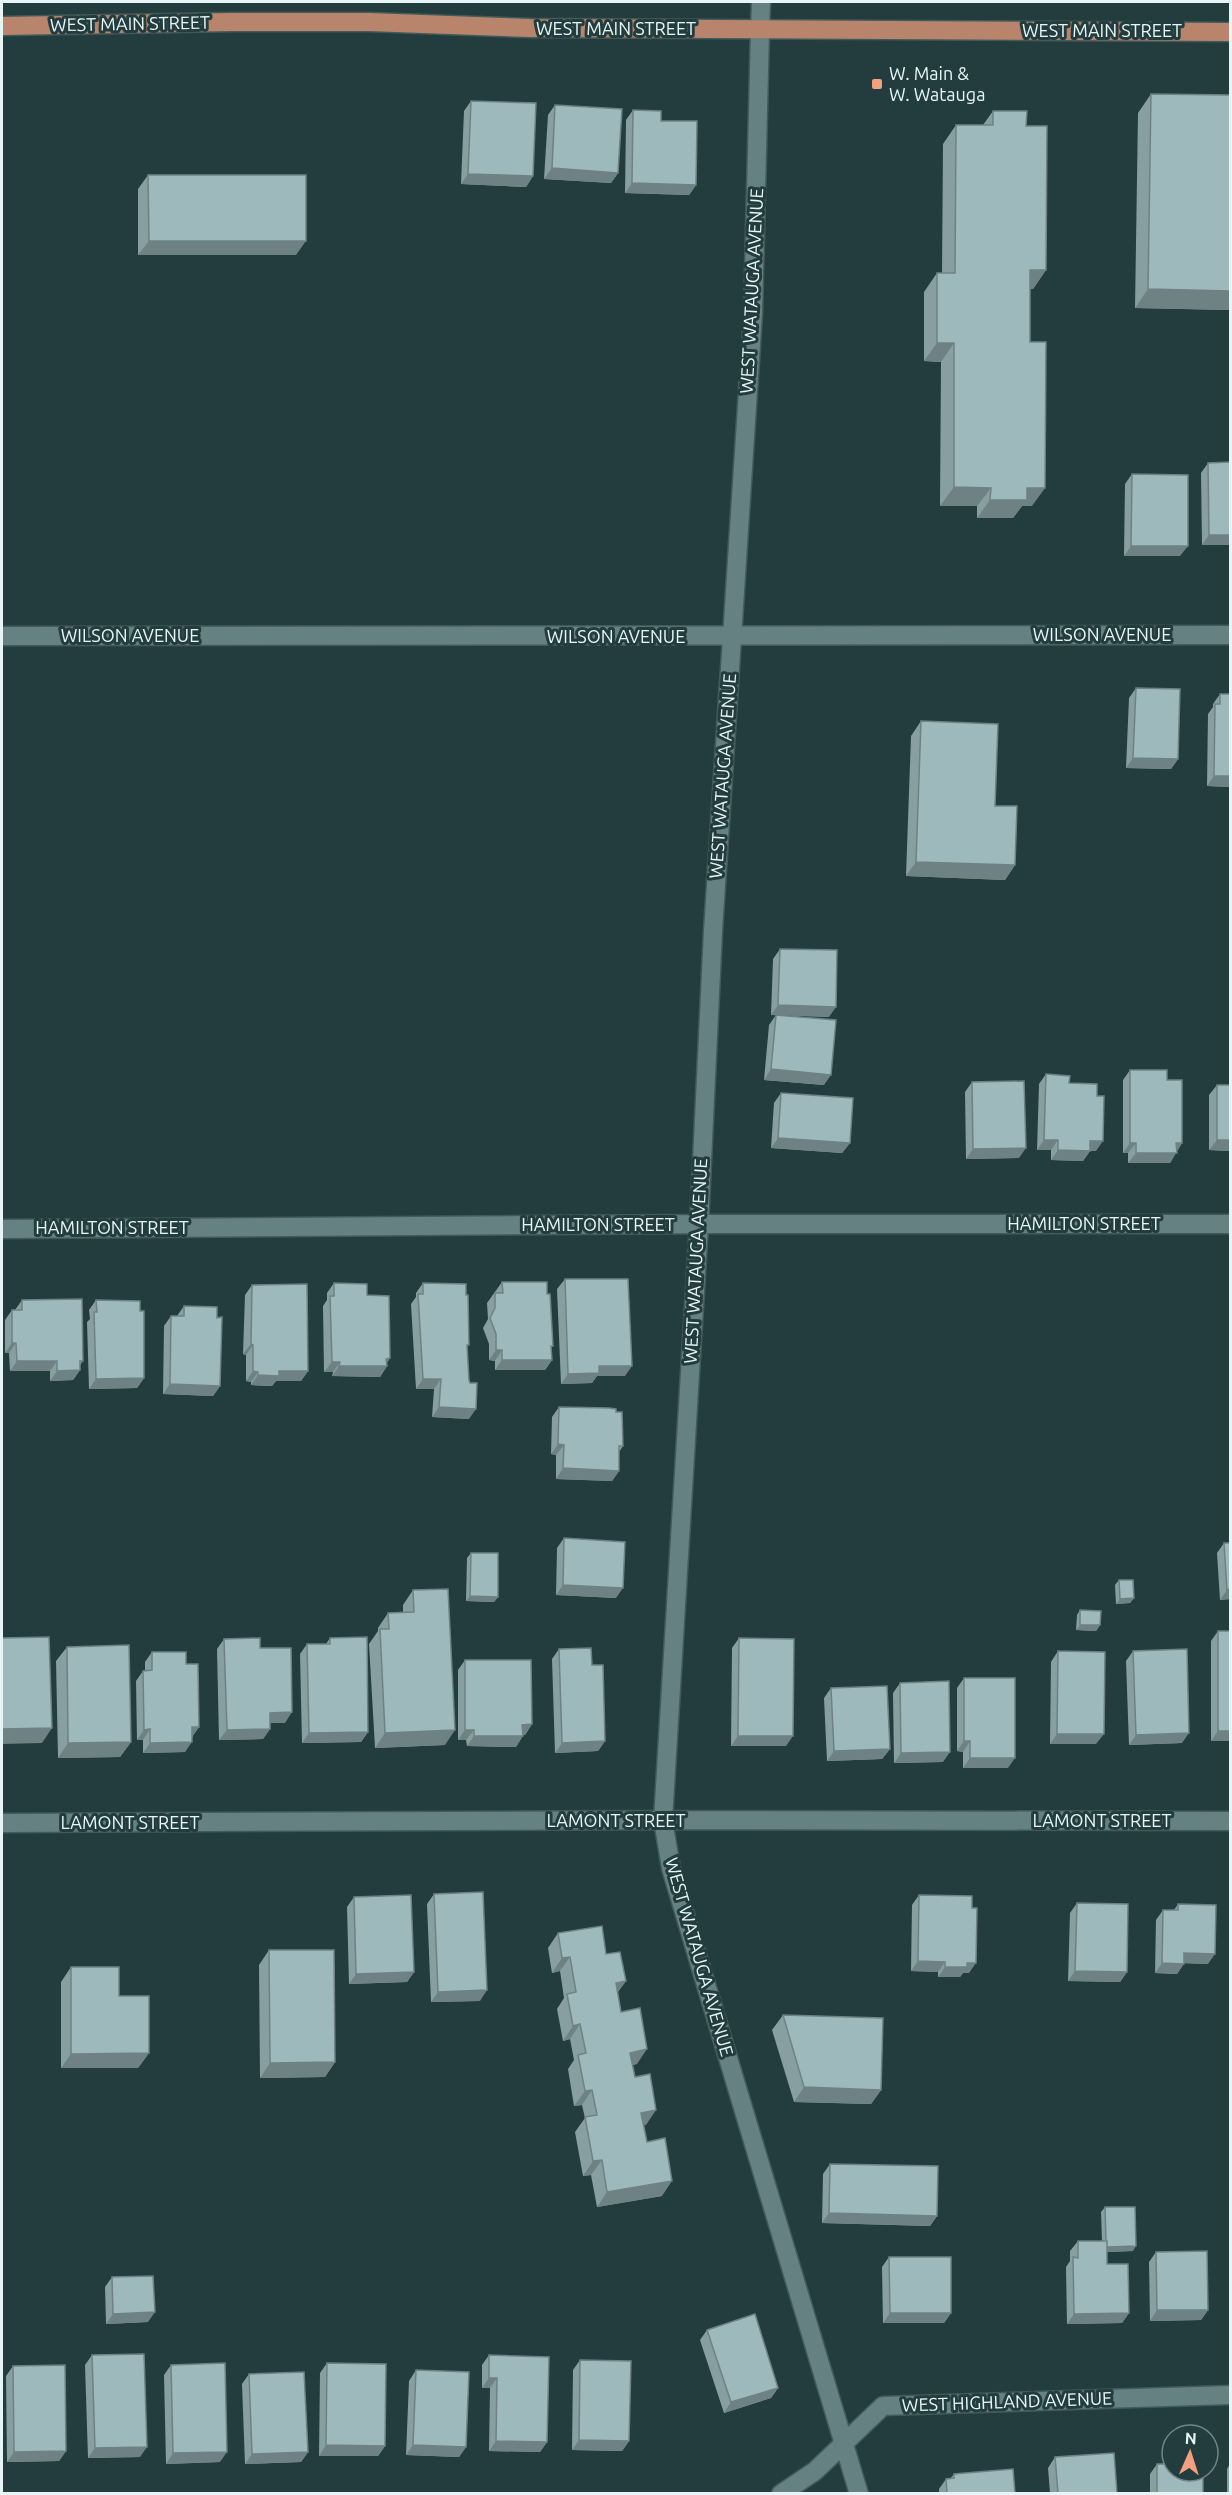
<svg xmlns="http://www.w3.org/2000/svg" width="1232" height="2495" font-family="Ubuntu,sans-serif">
<style>
.lines{fill:none;stroke-linecap:round;stroke-linejoin:round}
.minor-casing{stroke:#425a5b;stroke-width:21}
.secondary-casing{stroke:#425a5b;stroke-width:21}
.primary-casing{stroke:#425a5b;stroke-width:21}
.minor{stroke:#658182;stroke-width:18}
.secondary{stroke:#658182;stroke-width:18}
.primary{stroke:#b8856c;stroke-width:18}
.wall{fill:#879fa1}
.shaded-wall{fill:#6e8283}
.building{fill:#9db9bb;stroke:#6e8283;stroke-width:1.5}
.poi-dot{fill:#f2a080;stroke:#233c3e;stroke-width:2}
.labels{text-anchor:middle;stroke-width:6;stroke-linejoin:round;paint-order:stroke}
.street-label{font-size:18px;fill:#e6f5f6;stroke:#233c3e}
.poi-label{font-size:18px;fill:#e6f5f6;stroke:#233c3e;text-anchor:start}
</style>
<rect width="100%" height="100%" fill="#233c3e"/>
<g class="lines">
<defs>
<path id="minor" d="M760 30 753 313 713 931 699 1224 663 1820 671 1868 859 2494
M2 636 1230 635
M2 1229 699 1224H1230
M2 1823 663 1820 1230 1821
M781 2494 815 2471 883 2406 1230 2395"/>
<path id="secondary" d="M760 30 761 2"/>
<path id="primary" d="M2 26 232 22H369L530 28 1230 32"/>
</defs>
<use href="#minor" class="minor-casing"/>
<use href="#secondary" class="secondary-casing"/>
<use href="#primary" class="primary-casing"/>
<use href="#minor" class="minor"/>
<use href="#secondary" class="secondary"/>
<use href="#primary" class="primary"/>
</g>
<path class="wall" d="M1151 94 1230 95V310L1135 308 1138 113Z
M471 101 533 176 526 187 461 184 464 111Z
M555 105 618 173 611 183 544 179 548 115Z
M633 110 661 121 696 185 689 195 625 193 626 120Z
M993 111 1026 126 1046 270 1033 289H1030V342L1032 506H1022L1013 518H977V506H940L941 362 924 361V292L937 273H942L943 144 956 125H983Z
M148 175 296 255H138V189Z
M1230 462V545H1202L1201 473 1208 463Z
M1132 474 1180 556H1124L1125 484Z
M1136 688 1178 759 1171 769 1126 768 1129 698Z
M1220 694H1230V787L1207 786 1208 714 1213 707V704Z
M921 721 995 806 1015 865 1005 880 906 876 911 736Z
M780 949 829 1017 781 1015 824 1085 764 1080 769 1025 776 1015H771L773 959Z
M1130 1070 1167 1080 1182 1143 1170 1163H1128V1153H1123V1080Z
M1046 1074 1069 1083 1096 1151H1090L1083 1161 1051 1160V1150H1037L1039 1084Z
M972 1082 1019 1158 966 1159 965 1092Z
M1217 1085H1230V1151L1209 1150V1095Z
M781 1093 850 1143 842 1153 771 1148 774 1103Z
M565 1279 625 1376H597L592 1383 561 1384 557 1289Z
M502 1282 547 1294 553 1346 551 1348 552 1360 545 1370H495V1361L489 1360V1344L483 1328 488 1319 487 1303Z
M334 1283 367 1295 390 1358 386 1364 387 1366 380 1377 332 1376 333 1372H324L323 1306 327 1300V1293Z
M423 1283 467 1348 469 1419 432 1417 434 1389H416L411 1304 416 1297V1293Z
M252 1285 308 1371 301 1381H276L272 1386 251 1385V1382L246 1381V1355L243 1354 245 1295Z
M22 1300 83 1361 80 1365V1370L73 1380 50 1381V1371H10L9 1353H5V1320L12 1310H15Z
M96 1300 144 1378 137 1388 89 1389 87 1322 90 1319 89 1310Z
M184 1306 220 1386 213 1396 163 1394 164 1326 171 1316H177Z
M559 1407 616 1412 623 1446 619 1452V1471L612 1481 556 1479V1455L551 1454 552 1417Z
M564 1538 616 1598 556 1595 557 1548Z
M1224 1543H1230V1599L1220 1600 1217 1553Z
M471 1553 498 1597 494 1602 466 1601 467 1558Z
M1119 1580 1134 1598 1130 1603 1116 1604 1115 1585Z
M413 1590 445 1745 375 1748 369 1644 378 1631V1628L388 1613 403 1612V1605Z
M1080 1610 1100 1625 1096 1631 1076 1630 1077 1615Z
M1218 1631H1230V1741H1211V1641Z
M330 1638 368 1732 361 1742 302 1743 300 1654 307 1644H326Z
M739 1638 786 1746H731L732 1648Z
M224 1639 260 1648 285 1723H270V1729L263 1739 219 1740 217 1649Z
M67 1647 131 1742 120 1757 58 1758 56 1661Z
M559 1649 592 1665 605 1741 598 1751 555 1753 552 1659Z
M1058 1651 1096 1744H1050L1051 1662Z
M1133 1651 1182 1743 1129 1745 1126 1661Z
M152 1652 186 1664 199 1727 192 1737 185 1752 143 1753V1740H137L136 1681 143 1671H145V1662Z
M465 1660 532 1724 525 1735H523L516 1747 467 1746 466 1740H458V1670Z
M964 1678 1008 1768H963V1752L957 1751V1688Z
M900 1683 943 1762 894 1763 893 1693Z
M831 1688 890 1749 882 1759 827 1761 824 1698Z
M434 1894 480 2001 431 2002 427 1904Z
M919 1895 972 1908 969 1973H963L960 1977H938V1972L911 1971 912 1905Z
M354 1897 414 1972 407 1982 349 1984 347 1907Z
M1077 1903 1127 1972 1120 1982 1068 1981 1070 1913Z
M1178 1904 1208 1964 1184 1963 1177 1974 1155 1973 1156 1920 1163 1910H1174Z
M1230 1927V1983H1229Z
M558 1933 606 1954 626 1981 617 1993 621 2012 637 2064 632 2065 646 2125H644L647 2142 662 2196 597 2207 591 2175 583 2176 575 2132 585 2118 582 2105 574 2106 568 2069 574 2060 570 2039 563 2041 557 2009 564 1998 560 1971 552 1973 548 1948Z
M269 1950 335 2062 325 2077 260 2078 259 1965Z
M71 1967 119 1996 149 2053 138 2068H61V1982Z
M783 2015 881 2090 871 2104 794 2102 772 2030Z
M830 2164 937 2216 930 2226 822 2223 823 2174Z
M1105 2207 1133 2251 1107 2252V2264L1129 2313 1122 2323 1067 2324 1066 2267 1070 2261V2251L1078 2241H1102L1101 2212Z
M1156 2252 1208 2310 1201 2320 1150 2321 1149 2262Z
M889 2257 951 2313 944 2323H883L882 2267Z
M112 2277 148 2322 106 2324 105 2287Z
M707 2330 778 2388 771 2398 724 2413 700 2340Z
M92 2355 140 2457 88 2458 85 2365Z
M489 2355 547 2442 540 2452 489 2451 490 2388H482V2365Z
M580 2360 629 2441 622 2451 572 2450 573 2370Z
M327 2363 385 2446 378 2456H319L320 2373Z
M171 2365 220 2462 166 2464 164 2375Z
M13 2366 66 2451 59 2461 7 2462 6 2376Z
M416 2370 466 2447 459 2457 406 2455 409 2381Z
M249 2374 308 2452 301 2462 245 2464 242 2384Z
M1055 2457 1117 2493H1050L1048 2468Z
M1157 2464 1203 2493H1150V2474Z
M1230 2464V2493H1227V2469Z
M954 2474 1015 2493H939V2489L946 2479H950Z"/>
<path class="shaded-wall" d="M552 168 618 173 611 183 544 179Z
M468 174 533 176 526 187 461 184Z
M632 183 696 185 689 195 625 193Z
M149 241H306L296 255H138Z
M1030 270H1046L1033 289H1017Z
M1148 289 1230 291V310L1135 308Z
M937 343H954L941 362 924 361Z
M954 487 991 488 977 506H940Z
M1027 488H1045L1032 506H1022L1013 518H977L990 500Z
M1209 535H1230V545H1202Z
M1131 546H1188L1180 556H1124Z
M1133 758 1178 759 1171 769 1126 768Z
M1214 776H1230V787L1207 786Z
M916 862 1015 865 1005 880 906 876Z
M778 1005 836 1007 829 1017 771 1015Z
M771 1069 831 1075 824 1085 764 1080Z
M778 1138 850 1143 842 1153 771 1148Z
M1044 1140H1058L1051 1150H1037Z
M1217 1140H1230V1151L1209 1150Z
M1090 1141H1103L1096 1151H1090L1083 1161 1051 1160 1058 1150Z
M1130 1143H1136L1128 1153H1123Z
M1176 1143H1182L1170 1163H1128L1136 1153Z
M1026 1148 1019 1158 966 1159 973 1149Z
M12 1343H16L9 1353H5Z
M251 1344 253 1345 246 1355 243 1354Z
M496 1350H502L495 1361 489 1360Z
M390 1358 385 1366H387L380 1377 332 1376 339 1366Z
M502 1360H552L545 1370H495Z
M17 1361H57L50 1371H10Z
M80 1361H83L77 1370H80L73 1380 50 1381 57 1371Z
M332 1362H340L333 1372H324Z
M599 1366H632L625 1376H597L592 1383 561 1384 568 1374Z
M253 1371 258 1372 251 1382 246 1381Z
M279 1371H308L301 1381H276L272 1386 251 1385 258 1375Z
M144 1378 137 1388 89 1389 96 1379Z
M423 1379H441L434 1389H416Z
M170 1384 220 1386 213 1396 163 1394Z
M439 1407 476 1409 469 1419 432 1417Z
M558 1444 564 1445 556 1455 551 1454Z
M563 1468 619 1471 612 1481 556 1479Z
M563 1585 623 1588 616 1598 556 1595Z
M1230 1589V1599L1220 1600 1227 1590Z
M470 1596 498 1597 494 1602 466 1601Z
M1134 1598 1130 1603 1116 1604 1120 1599Z
M1080 1625H1100L1096 1631 1076 1630Z
M292 1712 285 1723H263L270 1713Z
M532 1724 525 1735H515L522 1725Z
M192 1727H199L192 1737Z
M52 1728 42 1743 2 1744V1729Z
M150 1729 143 1740H137L144 1730Z
M270 1729 263 1739 219 1740 227 1730Z
M455 1730 445 1745 375 1748 385 1733Z
M465 1730H474L466 1740H458Z
M1218 1731H1230V1741H1211Z
M368 1732 361 1742 302 1743 309 1733Z
M1189 1733 1182 1743 1129 1745 1136 1735Z
M1057 1734H1104L1096 1744H1050Z
M474 1736H523L516 1747 467 1746Z
M738 1736H793L786 1746H731Z
M605 1741 598 1751 555 1753 562 1743Z
M964 1741H970L963 1752 957 1751Z
M131 1742 120 1757 58 1758 68 1743Z
M192 1742 185 1752 143 1753 150 1743Z
M890 1749 882 1759 827 1761 834 1751Z
M950 1752 943 1762 894 1763 901 1753Z
M970 1758H1015L1008 1768H963Z
M1184 1953 1215 1954 1208 1964 1177 1963Z
M570 1957 560 1971 552 1973 562 1958Z
M918 1961 945 1962 938 1972 911 1971Z
M967 1963H976L969 1973H963L960 1977H938L945 1967Z
M1162 1963 1184 1964 1177 1974 1155 1973Z
M1075 1971 1127 1972 1120 1982 1068 1981Z
M414 1972 407 1982 349 1984 356 1974Z
M626 1981 615 1996 616 1983Z
M487 1990 480 2001 431 2002 438 1992Z
M580 2024 570 2039 563 2041 573 2026Z
M647 2049 637 2064 620 2067 630 2053Z
M149 2053 138 2068H61L71 2054Z
M335 2062 325 2077 260 2078 270 2063Z
M804 2087 881 2090 871 2104 794 2102Z
M592 2090 582 2105 574 2106 585 2091Z
M656 2110 646 2125 631 2127 641 2113Z
M602 2160 591 2175 583 2176 593 2161Z
M672 2181 662 2196 597 2207 607 2192Z
M829 2213 937 2216 930 2226 822 2223Z
M1136 2246 1133 2251 1102 2252 1106 2247Z
M1157 2310H1208L1201 2320 1150 2321Z
M155 2312 148 2322 106 2324 113 2314Z
M890 2313H951L944 2323H883Z
M1129 2313 1122 2323 1067 2324 1074 2314Z
M489 2378H497L490 2388H482Z
M778 2388 771 2398 724 2413 731 2402Z
M579 2440 629 2441 622 2451 572 2450Z
M496 2441 547 2442 540 2452 489 2451Z
M326 2445 385 2446 378 2456H319Z
M413 2445 466 2447 459 2457 406 2455Z
M147 2447 140 2457 88 2458 95 2448Z
M66 2451 59 2461 7 2462 14 2452Z
M227 2452 220 2462 166 2464 173 2453Z
M308 2452 301 2462 245 2464 252 2454Z"/>
<path class="building" d="M1151 94 1230 95V291L1148 289Z
M471 101 536 103 533 176 468 174Z
M555 105 622 109 618 173 552 168Z
M633 110 661 111V121H697L696 185 632 183Z
M993 111H1027L1026 126H1047L1046 270H1030V342H1046L1045 488H1027V500H990L991 488 954 487V343H937V273H955L956 125H993Z
M148 175H306V241H149Z
M1230 462V535H1209L1208 463Z
M1132 474 1188 475V546H1131Z
M1136 688 1180 689 1178 759 1133 758Z
M1220 694H1230V776H1214L1215 704H1220Z
M921 721 998 724 995 806H1017L1015 865 916 862Z
M780 949 837 950 836 1007 778 1005Z
M776 1015 836 1020 831 1075 771 1069Z
M1130 1070H1167V1080H1182V1143H1176L1177 1153H1136V1143H1130Z
M1046 1074 1070 1076 1069 1083 1097 1084V1096H1104L1103 1141H1090V1151L1058 1150V1140H1044Z
M1024 1081 1026 1148 973 1149 972 1082Z
M1217 1085H1230V1140H1217Z
M781 1093 853 1098 850 1143 778 1138Z
M565 1279H628L632 1366H599V1373L568 1374Z
M502 1282H547V1294H550L553 1346H551L552 1360H502V1350H496V1334L490 1318 495 1308V1293H503Z
M334 1283 367 1284V1295L389 1296 390 1358 386 1359 387 1366H339L340 1362H332L330 1296H334Z
M423 1283 466 1284V1295H468L469 1345H467L469 1380 470 1383H477L476 1409 439 1407 441 1379H423L418 1294H423Z
M307 1284 308 1371H279V1376L258 1375V1372L253 1371V1345L251 1344 252 1285Z
M82 1299 83 1361H80V1370L57 1371V1361H17L16 1343H12V1310H22V1300Z
M96 1300 140 1301V1311H144V1378L96 1379 94 1312H97Z
M184 1306 217 1307V1318L222 1317 220 1386 170 1384 171 1316H184Z
M559 1407 609 1408 616 1409V1412H622L623 1446H619V1471L563 1468 564 1445 558 1444Z
M564 1538 625 1542 623 1588 563 1585Z
M1224 1543H1230V1589L1227 1590Z
M471 1553H498V1597L470 1596Z
M1119 1580H1133L1134 1598 1120 1599Z
M448 1589 455 1730 385 1733 380 1629H389L388 1613 414 1612 413 1590Z
M1080 1610 1101 1611 1100 1625H1080Z
M1218 1631H1230V1731H1218Z
M49 1637 52 1728 2 1729V1638Z
M367 1637 368 1732 309 1733 307 1644H330V1638Z
M260 1638V1648H291L292 1712 270 1713V1729L227 1730 224 1639Z
M739 1638 794 1639 793 1736H738Z
M129 1645 131 1742 68 1743 67 1647Z
M591 1648 592 1665H603L605 1741 562 1743 559 1649Z
M1187 1649 1189 1733 1136 1735 1133 1651Z
M1058 1651 1105 1652 1104 1734H1057Z
M152 1652H186V1664H198L199 1727H192V1742L150 1743V1729L144 1730 143 1671 152 1670Z
M465 1660H531L532 1724 522 1725 523 1736H474V1730H465Z
M964 1678H1015V1758H970V1741H964Z
M949 1681 950 1752 901 1753 900 1683Z
M887 1686 890 1749 834 1751 831 1688Z
M483 1892 487 1990 438 1992 434 1894Z
M411 1895 414 1972 356 1974 354 1897Z
M919 1895 972 1896V1908H977L976 1963H967V1967H945V1962L918 1961Z
M1077 1903 1128 1904 1127 1972 1075 1971Z
M1178 1904 1216 1905 1215 1954 1184 1953V1964L1162 1963 1163 1910H1178Z
M602 1926 606 1954 620 1952 626 1981 616 1983 621 2012 640 2008 647 2049 630 2053 635 2077 650 2074 656 2110 641 2113 647 2142 665 2138 672 2181 607 2192 602 2160 593 2161 585 2117 597 2115 592 2090 585 2091 578 2055 586 2053 580 2024 573 2026 567 1994 576 1992 570 1957 562 1958 558 1933Z
M269 1950H334L335 2062 270 2063Z
M71 1967H119V1996H149V2053L71 2054Z
M783 2015 883 2018 881 2090 804 2087Z
M830 2164 938 2166 937 2216 829 2213Z
M1105 2207H1135L1136 2246 1107 2247V2241H1106Z
M1078 2241H1107V2264H1128L1129 2313 1074 2314 1073 2257 1078 2258Z
M1207 2251 1208 2310H1157L1156 2252Z
M889 2257H951V2313H890Z
M153 2276 155 2312 113 2314 112 2277Z
M755 2314 778 2388 731 2402 707 2330Z
M144 2354 147 2447 95 2448 92 2355Z
M489 2355 549 2357 547 2442 496 2441 497 2378H489Z
M580 2360 631 2361 629 2441 579 2440Z
M225 2363 227 2452 173 2453 171 2365Z
M327 2363 386 2364 385 2446 326 2445Z
M65 2365 66 2451 14 2452 13 2366Z
M416 2370 469 2372 466 2447 413 2445Z
M304 2372 308 2452 252 2454 249 2374Z
M1114 2453 1117 2493H1058L1055 2457Z
M1157 2464H1172V2471H1203V2493H1157Z
M1013 2469 1015 2493H947L946 2479 954 2478V2474Z"/>
<rect class="poi-dot" x="871" y="78" width="12" height="12" rx="3"/>
<g class="labels">
<g class="street-label">
<text transform="translate(130 24) rotate(-1)" y="6">WEST MAIN STREET</text>
<text x="616" y="35">WEST MAIN STREET</text>
<text x="1102" y="37">WEST MAIN STREET</text>
<text transform="translate(752 291) rotate(-87)" y="6">WEST WATAUGA AVENUE</text>
<text x="1102" y="641">WILSON AVENUE</text>
<text x="130" y="642">WILSON AVENUE</text>
<text x="616" y="643">WILSON AVENUE</text>
<text transform="translate(723 776) rotate(-86)" y="6">WEST WATAUGA AVENUE</text>
<text x="1084" y="1230">HAMILTON STREET</text>
<text x="598" y="1231">HAMILTON STREET</text>
<text x="112" y="1234">HAMILTON STREET</text>
<text transform="translate(696 1261) rotate(-87)" y="6">WEST WATAUGA AVENUE</text>
<text x="616" y="1827">LAMONT STREET</text>
<text x="1102" y="1827">LAMONT STREET</text>
<text x="130" y="1829">LAMONT STREET</text>
<text transform="translate(699 1957) rotate(74)" y="6">WEST WATAUGA AVENUE</text>
<text transform="translate(1007 2402) rotate(-2)" y="6">WEST HIGHLAND AVENUE</text>
</g>
<g class="poi-label">
<text x="889" y="80">W. Main &amp;<tspan x="889" dy="21">W. Watauga</tspan></text>
</g>
</g>
<rect width="1232" height="2495" fill="none" stroke="#e6f5f6" stroke-width="6"/>
<g transform="translate(1190 2453) rotate(3)"><circle r="28" fill="#233c3e" stroke="#718688" stroke-width="1.5"/>
<path d="M0-4.5L10 22L0 15L-10 22Z" fill="#f2a080"/>
<text y="-9" font-size="16" font-weight="bold" text-anchor="middle" fill="#e6f5f6">N</text>
</g>
</svg>
